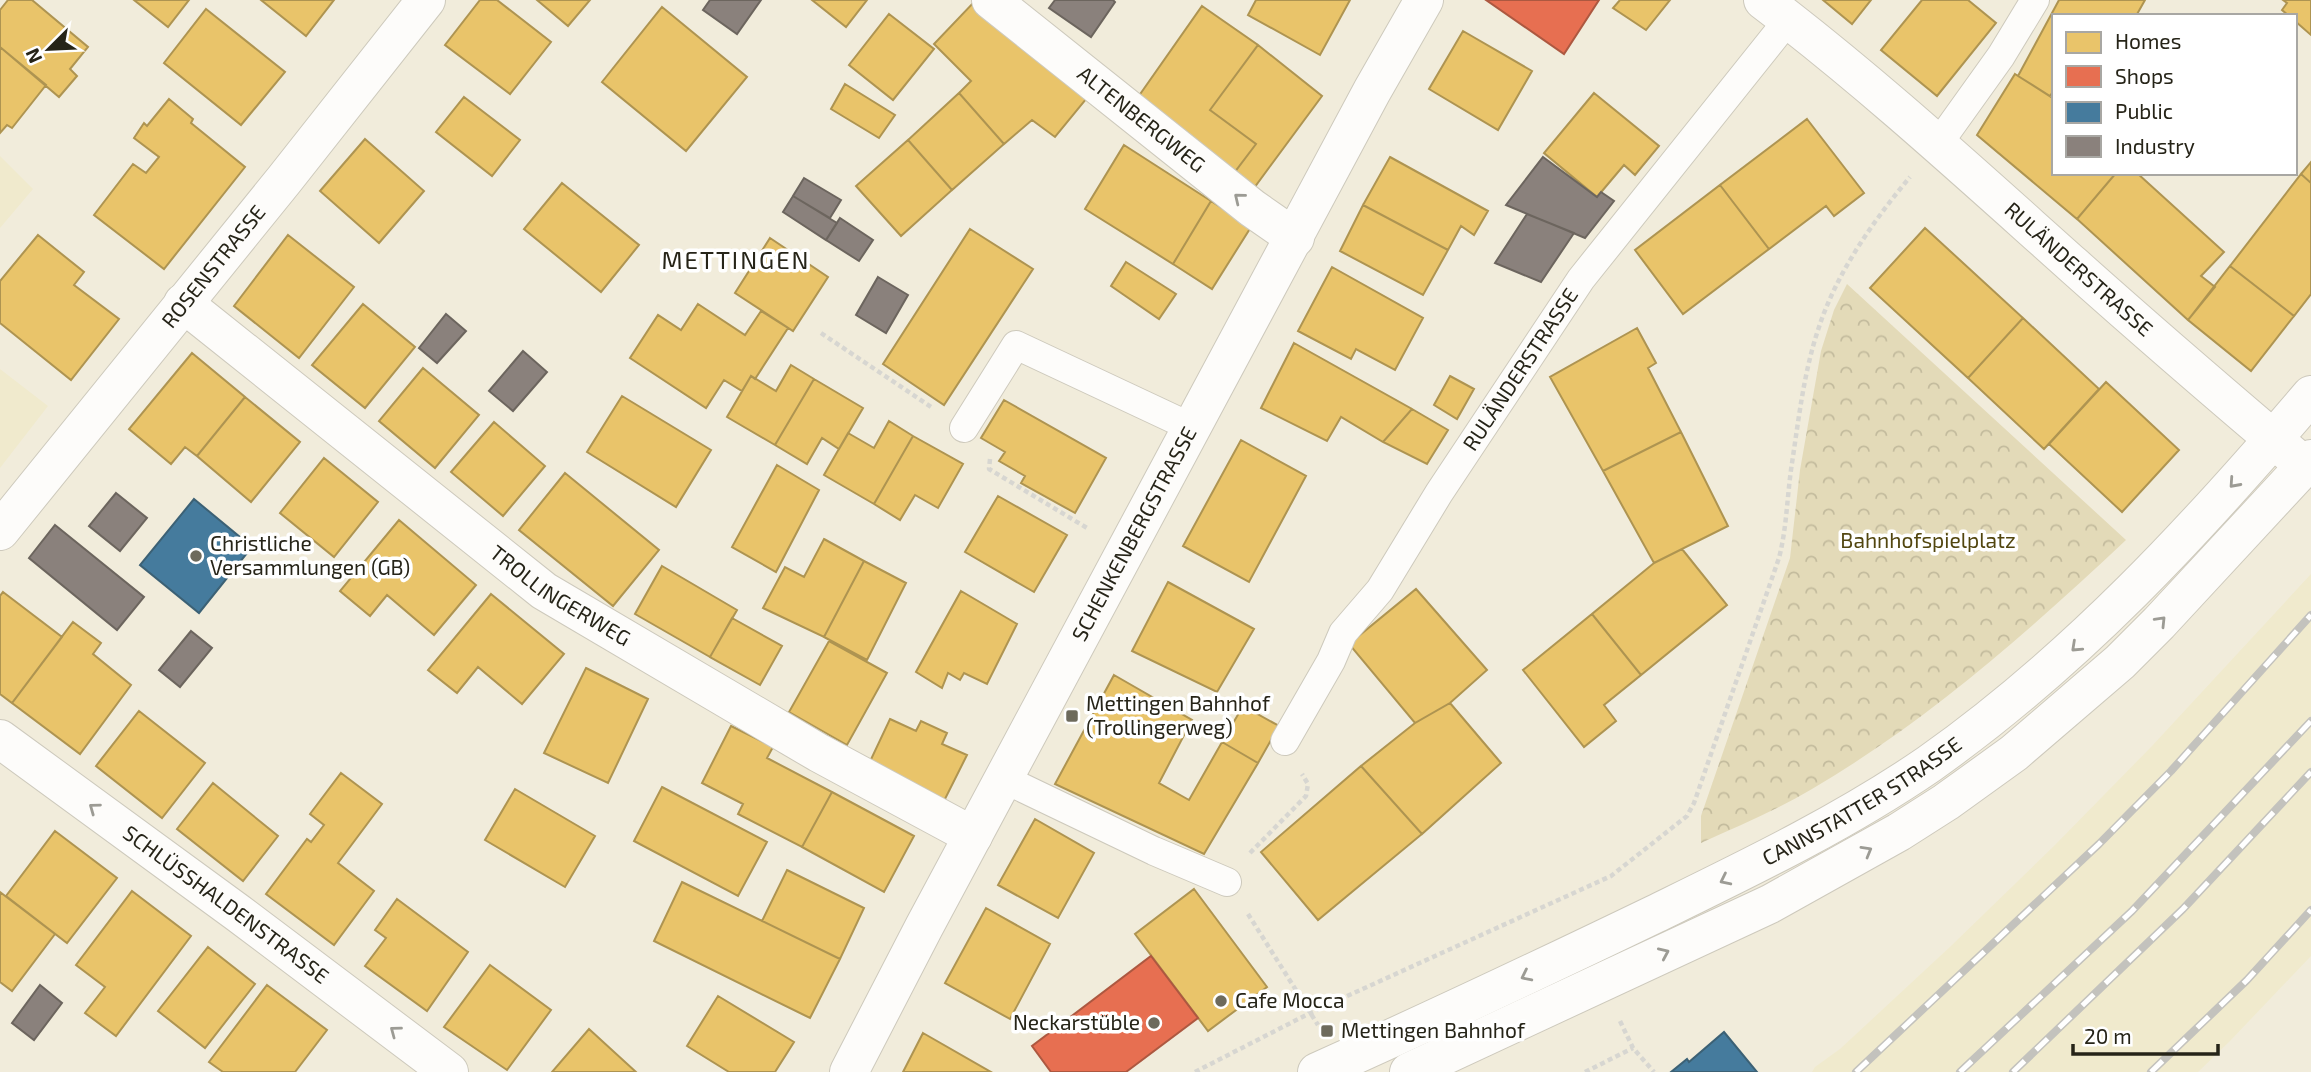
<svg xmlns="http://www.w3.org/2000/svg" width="2311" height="1072" font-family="'Exo 2',sans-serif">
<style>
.built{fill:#f0eacd}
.park{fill:url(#park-crowns)}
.homes{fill:#e9c46a;stroke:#ae9451;stroke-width:2}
.shops{fill:#e76f51;stroke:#ad5840;stroke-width:2}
.public{fill:#457b9d;stroke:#3c6175;stroke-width:2}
.industry{fill:#8a817c;stroke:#6c655e;stroke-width:2}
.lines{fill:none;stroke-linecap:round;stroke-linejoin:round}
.service-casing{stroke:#cdc9bc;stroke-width:30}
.minor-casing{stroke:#cdc9bc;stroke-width:40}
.secondary-casing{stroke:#cdc9bc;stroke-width:40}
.path{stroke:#d7d6d1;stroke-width:4.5;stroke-dasharray:5 3.5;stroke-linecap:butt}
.service{stroke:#fdfcfa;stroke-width:28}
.minor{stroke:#fdfcfa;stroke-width:38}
.secondary{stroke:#fdfcfa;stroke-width:38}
.rail-casing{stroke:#c3c2bd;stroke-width:8}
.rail{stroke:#fff;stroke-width:5;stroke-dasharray:16;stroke-linecap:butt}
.oneway{stroke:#9c9b94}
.poi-dot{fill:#6d6a5c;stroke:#fff;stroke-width:2.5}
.labels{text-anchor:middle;stroke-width:7;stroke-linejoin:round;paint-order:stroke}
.street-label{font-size:21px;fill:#262418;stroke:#fff}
.park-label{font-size:21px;fill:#52460f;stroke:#fff}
.poi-label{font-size:21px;fill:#262418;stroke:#fff;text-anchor:start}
.quarter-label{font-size:24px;letter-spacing:2px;fill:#262418;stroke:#fff}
</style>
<defs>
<pattern id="park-crowns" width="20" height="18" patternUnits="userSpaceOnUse" patternTransform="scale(1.75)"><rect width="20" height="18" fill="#e3dab8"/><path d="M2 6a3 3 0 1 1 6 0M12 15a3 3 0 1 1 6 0" fill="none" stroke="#c3bb9d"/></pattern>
</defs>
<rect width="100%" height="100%" fill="#f1ecdb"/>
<path class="built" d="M0 156 33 189 0 228Z
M0 369 48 406 0 468Z
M2311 574V956L2229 1042 2198 1072H1812L1815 1067 1840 1049 1951 946 2054 846 2152 746Z"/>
<path class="park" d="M1847 284 2126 540C2029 631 1928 721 1812 789 1777 810 1738 826 1701 843V816L1790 558 1800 470 1821 351 1834 310Z"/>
<path class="homes" d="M8 0H32L88 47 70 69 77 76 59 97 0 47V10Z
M134 0H189L168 27Z
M261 0H334L306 36Z
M480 0H497L551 42 510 94 445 45Z
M537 0H590L568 26Z
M812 0H867L846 27Z
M1256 0H1350L1320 55 1248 15Z
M1620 0H1670L1646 30 1613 8Z
M1823 0H1871L1852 24Z
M1922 0H1968L1996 23 1937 96 1881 50Z
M2059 0H2145L2136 16H2054V90L2050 96 2018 76Z
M2283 0H2311V35L2295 21V16H2289L2282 10 2287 3Z
M974 2 1087 98 1055 137 1032 120 1004 144 959 93 971 81 934 44Z
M1202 6 1258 45 1210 110 1256 144 1234 173 1136 100Z
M662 7 747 77 686 151 602 82Z
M206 9 285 72 241 125 164 63Z
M889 14 934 49 893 100 849 65Z
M1463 31 1532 71 1498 130 1429 89Z
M1258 45 1322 96 1254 188 1234 173 1256 144 1210 110Z
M0 47 46 85 12 128 7 125 0 133Z
M2015 74 2054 99V173H2116L2077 219 1977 135Z
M845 84 895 115 879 138 831 109Z
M959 93 1004 144 952 190 908 140Z
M1594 93 1659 146 1635 175 1624 165 1597 197 1544 153Z
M464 97 520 140 492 176 436 132Z
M169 99 193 119 191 123 245 167 164 269 94 215 133 164 146 173 159 157 134 138 144 123 147 126Z
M1807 119 1864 193 1834 216 1826 206 1769 249 1720 185Z
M365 139 424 191 379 243 320 191Z
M908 140 952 190 901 236 856 186Z
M1124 145 1211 201 1173 264 1085 209Z
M1390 157 1488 211 1474 235 1461 226 1448 250 1363 205Z
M2311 162V183L2301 174Z
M2116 173H2137L2224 252 2201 276 2215 287 2188 320 2077 219Z
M2301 174 2311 183V294L2294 316 2230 266Z
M562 183 639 245 601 292 524 229Z
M1720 185 1769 249 1683 314 1635 250Z
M1211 201 1251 227 1212 289 1173 264Z
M1363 205 1448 250 1423 295 1340 251Z
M1925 228 2023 318 1968 378 1870 288Z
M970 229 1033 269 944 405 883 364Z
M38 235 84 272 74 285 119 319 71 380 0 323V281Z
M288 235 354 287 299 358 234 306Z
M770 238 828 277 793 331 735 293Z
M1126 262 1176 294 1159 319 1111 286Z
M2230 266 2294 316 2251 371 2188 320Z
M1332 267 1423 318 1395 370 1356 349 1351 359 1298 331Z
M363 304 415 347 365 408 312 365Z
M698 304 745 335 761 311 788 328 755 379 751 376 742 391 724 380 706 408 630 358 658 315 681 330Z
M2023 318 2099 389 2044 449 1968 378Z
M1637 328 1656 363 1648 368 1681 432 1603 471 1550 377Z
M1294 343 1412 409 1383 442 1341 417 1327 441 1261 408Z
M192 353 245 397 197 456 185 447 171 464 129 429Z
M791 365 814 379 775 445 727 417 751 376 776 391Z
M423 368 479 415 435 468 379 421Z
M1450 376 1474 389 1457 419 1434 405Z
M814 379 863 408 839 449 822 438 807 464 775 445Z
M2106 382 2179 450 2122 512 2049 444Z
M622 396 711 450 676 507 587 452Z
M245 397 300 442 251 502 197 456Z
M1004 400 1106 458 1075 513 1021 483 1025 476 999 461 1005 452 981 438Z
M1412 409 1448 430 1427 464 1383 442Z
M889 421 913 436 874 504 824 475 848 433 874 448Z
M494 422 545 466 503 516 451 472Z
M1681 432 1728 526 1654 563 1603 471Z
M913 436 963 464 938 508 915 495 900 520 874 504Z
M1241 440 1306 476 1249 582 1183 546Z
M324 458 378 502 334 557 280 513Z
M777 465 819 490 776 572 732 547Z
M565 473 659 550 613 606 519 530Z
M998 496 1067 535 1034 592 965 552Z
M399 520 476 585 434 635 387 595 370 616 340 591Z
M824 539 864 561 824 637 763 608 785 567 804 577Z
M1682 549 1727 605 1641 675 1592 614 1654 563Z
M864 561 906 583 867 660 824 637Z
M662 566 737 610 710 657 635 614Z
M1168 582 1254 629 1217 692 1132 651Z
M1416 589 1487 670 1450 703 1415 723 1349 644Z
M961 591 1017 624 987 684 964 673 960 680 948 673 942 688 916 672Z
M3 592 62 637 12 703 0 694V596Z
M491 594 564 654 522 704 478 667 457 693 428 670Z
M1592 614 1641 675 1604 705 1616 721 1584 747 1523 670Z
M732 618 782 646 760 685 710 657Z
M73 622 101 643 93 654 131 685 80 754 12 703Z
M829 641 887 673 847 745 789 712Z
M586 668 648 699 608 783 544 753Z
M1114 675 1192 720 1159 783 1189 800 1222 742 1258 763 1204 854 1055 784Z
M1450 703 1501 763 1422 834 1361 766 1415 723Z
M1243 706 1279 726 1258 763 1222 742Z
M139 711 205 763 162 818 96 766Z
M890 719 916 731 921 721 947 733 942 744 967 755 941 807 866 770Z
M731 726 773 747 767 758 832 792 802 847 738 814 743 804 702 783Z
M1361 766 1422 834 1318 920 1261 852Z
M341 773 382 804 338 863 374 891 334 945 266 894 307 839 311 842 324 825 310 814Z
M213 783 278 836 243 881 177 829Z
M662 787 767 842 738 896 634 841Z
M515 789 595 836 565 887 485 840Z
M832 792 914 836 884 892 802 847Z
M1035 819 1094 853 1058 918 998 885Z
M55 831 117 878 67 943 6 896Z
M787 870 864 908 840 959 762 921Z
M682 882 840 959 810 1018 654 941Z
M1194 889 1267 987 1208 1031 1135 934Z
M132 891 191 936 116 1036 85 1013 105 987 76 965Z
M0 892 55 934 12 991 0 982Z
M397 899 468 952 427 1011 365 966 386 938 375 930Z
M986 908 1050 944 1010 1019 945 983Z
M208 947 255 984 205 1048 158 1011Z
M490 965 551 1010 507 1070 444 1027Z
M267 985 327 1030 295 1072H223L209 1062Z
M718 996 794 1042 775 1072H729L687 1046Z
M589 1029 636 1072H552Z
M923 1033 991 1072H903Z"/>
<path class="shops" d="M1486 0H1599L1564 54Z
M1151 956 1198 1018 1126 1072H1051L1032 1046Z"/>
<path class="public" d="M194 499 252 547 199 613 140 565Z
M1724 1032 1757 1072H1671L1687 1059 1689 1062Z"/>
<path class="industry" d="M710 0H761L737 34 703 10Z
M1055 0H1113L1115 2 1091 37 1049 8Z
M1543 157 1597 197 1601 192 1614 201 1585 238 1506 205Z
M804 178 841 200 830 218 793 196Z
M793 196 837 223 826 240 783 212Z
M1527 214 1574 233 1541 282 1495 263Z
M840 218 873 240 859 261 826 240Z
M878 277 908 295 886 333 856 315Z
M446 314 466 331 437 363 419 348Z
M523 351 547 372 513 411 489 391Z
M116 493 147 518 120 551 89 526Z
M55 525 144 597 117 630 29 558Z
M191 631 212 648 180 687 159 670Z
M40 985 62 1003 34 1040 12 1023Z"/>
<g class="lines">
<defs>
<g id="service">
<path d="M1938 144 2001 56 2035 0"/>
<path d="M964 428 1016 345 1193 428"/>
<path id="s1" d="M1285 741 1331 661 1343 633 1380 590 1439 493 1581 279 1788 20"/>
<path d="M1004 779 1154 851 1227 882"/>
</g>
<g id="minor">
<path id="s2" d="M991 0 1252 208 1295 238"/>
<path id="s3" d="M1763 0C1871 82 1971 174 2073 265 2149 333 2227 400 2305 466"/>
<path id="s4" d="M183 303 544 591 819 753 973 836"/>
<path id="s5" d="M0 531 284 180 426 0"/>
<path id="s6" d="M0 739 238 913 449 1072"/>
<path id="s7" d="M849 1072 924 927 1372 91 1424 0"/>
</g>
<g id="secondary">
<path id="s8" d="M1317 1072C1431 1021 1543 968 1655 914 1749 868 1843 823 1929 764 2076 660 2195 531 2311 395"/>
<path d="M1409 1072 1770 904 1899 832 1946 802 2014 753 2120 662 2159 623 2311 459"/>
</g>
</defs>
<use href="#service" class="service-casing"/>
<use href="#minor" class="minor-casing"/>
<use href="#secondary" class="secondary-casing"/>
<path class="path" d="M821 333 931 407
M990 459 989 469 1087 528
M1250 853 1306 796 1308 784 1302 774
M1248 914 1318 1025
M1620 1021 1633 1048 1654 1072
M1195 1072 1312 1012 1611 876 1687 816 1694 803 1779 558C1787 527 1787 495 1792 463 1799 417 1804 371 1819 327 1837 272 1874 220 1910 177
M1585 1072 1633 1048"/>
<use href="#service" class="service"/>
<use href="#minor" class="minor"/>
<use href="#secondary" class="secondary"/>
<defs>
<path id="rail" d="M1856 1072 2099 844 2171 771 2311 615
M1960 1072 2132 911 2311 721
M2013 1072 2183 909 2311 772
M2151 1072 2247 980 2311 910"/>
</defs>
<use href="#rail" class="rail-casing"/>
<use href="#rail" class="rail"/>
</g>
<defs><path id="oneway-chevron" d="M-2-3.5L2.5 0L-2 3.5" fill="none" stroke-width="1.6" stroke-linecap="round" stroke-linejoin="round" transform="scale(1.75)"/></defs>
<g class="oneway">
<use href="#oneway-chevron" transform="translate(1239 198) rotate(-141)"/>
<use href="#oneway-chevron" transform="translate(2234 483) rotate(132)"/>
<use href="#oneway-chevron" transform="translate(2161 621) rotate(-46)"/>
<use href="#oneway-chevron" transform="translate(2076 647) rotate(137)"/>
<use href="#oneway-chevron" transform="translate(94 808) rotate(-144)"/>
<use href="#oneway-chevron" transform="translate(1867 851) rotate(-30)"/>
<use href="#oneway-chevron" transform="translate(1725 880) rotate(154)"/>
<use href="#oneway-chevron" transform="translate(1664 953) rotate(-24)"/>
<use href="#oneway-chevron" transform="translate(1526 976) rotate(154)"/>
<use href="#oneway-chevron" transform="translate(395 1031) rotate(-143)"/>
</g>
<g class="poi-dot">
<circle cx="196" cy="556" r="7"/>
<rect x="1065" y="709" width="14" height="14" rx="3.5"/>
<circle cx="1221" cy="1001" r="7"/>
<circle cx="1154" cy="1023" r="7"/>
<rect x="1320" y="1024" width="14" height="14" rx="3.5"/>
</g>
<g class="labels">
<g class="street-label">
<text dy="7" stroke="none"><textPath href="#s2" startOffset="192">ALTENBERGWEG</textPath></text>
<text dy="7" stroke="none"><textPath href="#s5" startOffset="340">ROSENSTRASSE</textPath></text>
<text dy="7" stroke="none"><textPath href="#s3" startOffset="415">RULÄNDERSTRASSE</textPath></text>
<text dy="7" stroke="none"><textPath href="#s1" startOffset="441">RULÄNDERSTRASSE</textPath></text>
<text dy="7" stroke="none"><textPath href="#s7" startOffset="609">SCHENKENBERGSTRASSE</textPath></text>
<text dy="7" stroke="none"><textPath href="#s4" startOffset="478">TROLLINGERWEG</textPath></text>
<text dy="7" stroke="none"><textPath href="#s8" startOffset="609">CANNSTATTER STRASSE</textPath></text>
<text dy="7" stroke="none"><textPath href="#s6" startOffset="280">SCHLÜSSHALDENSTRASSE</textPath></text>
</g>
<g class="park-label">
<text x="1928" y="548">Bahnhofspielplatz</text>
</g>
<g class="poi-label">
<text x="210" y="551">Christliche<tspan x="210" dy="24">Versammlungen (GB)</tspan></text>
<text x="1086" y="711">Mettingen Bahnhof<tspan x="1086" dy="24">(Trollingerweg)</tspan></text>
<text x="1235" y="1008">Cafe Mocca</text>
<text x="1140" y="1030" text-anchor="end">Neckarstüble</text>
<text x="1341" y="1038">Mettingen Bahnhof</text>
</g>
<g class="quarter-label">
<text x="736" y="269">METTINGEN</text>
</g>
</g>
<rect x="2052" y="14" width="245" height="161" fill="#ffffff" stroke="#a8a7a3" stroke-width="2"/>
<rect x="2066" y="32" width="35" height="21" fill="#e9c46a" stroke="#a8a7a3" stroke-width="2"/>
<text x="2115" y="49" font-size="21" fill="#262418">Homes</text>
<rect x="2066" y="66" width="35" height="21" fill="#e76f51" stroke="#a8a7a3" stroke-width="2"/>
<text x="2115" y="84" font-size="21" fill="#262418">Shops</text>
<rect x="2066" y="102" width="35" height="21" fill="#457b9d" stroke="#a8a7a3" stroke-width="2"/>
<text x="2115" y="119" font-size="21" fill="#262418">Public</text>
<rect x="2066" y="136" width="35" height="21" fill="#8a817c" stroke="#a8a7a3" stroke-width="2"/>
<text x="2115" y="154" font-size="21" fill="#262418">Industry</text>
<g transform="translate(49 49) rotate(246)" stroke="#ffffff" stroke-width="5" paint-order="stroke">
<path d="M0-5L12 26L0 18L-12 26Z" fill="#262418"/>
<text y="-10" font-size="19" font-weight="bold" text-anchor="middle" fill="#262418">N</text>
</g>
<path d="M2073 1044v10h145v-10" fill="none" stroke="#262418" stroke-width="3.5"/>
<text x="2084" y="1044" font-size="21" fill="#262418" stroke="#ffffff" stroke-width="5" paint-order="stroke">20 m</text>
</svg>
